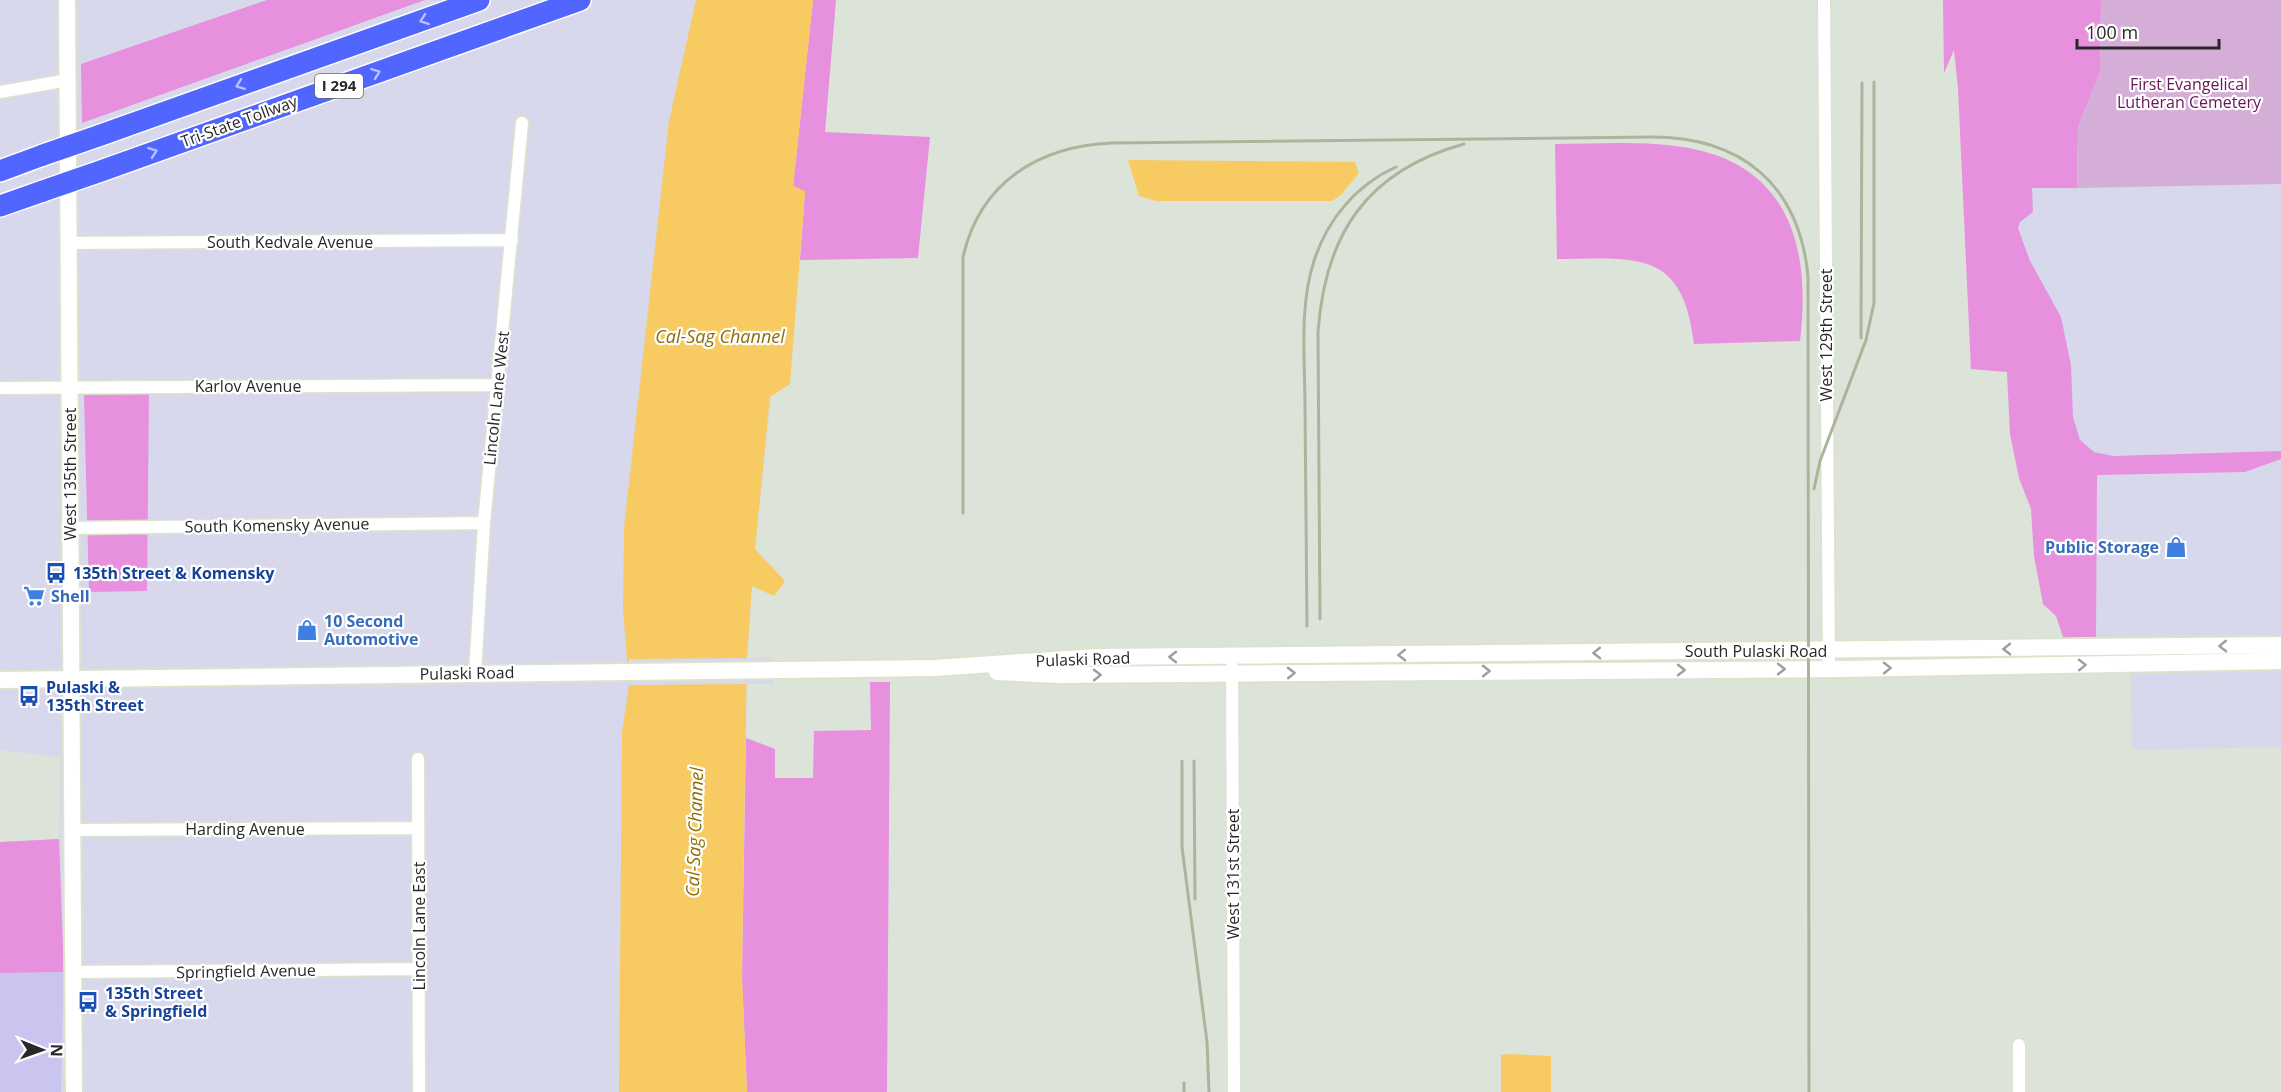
<svg xmlns="http://www.w3.org/2000/svg" width="2281" height="1092" font-family="'Open Sans',sans-serif">
<style>
.industrial{fill:#dce3d9}
.education{fill:#cac5ef}
.green{fill:#e790de}
.cemetery{fill:#d5aed7}
.water{fill:#f7cb62}
.pier{fill:#d8d8ec}
.lines{fill:none;stroke-linecap:round;stroke-linejoin:round}
.street-casing{stroke:#dde2cd;stroke-width:15}
.secondary-casing{stroke:#dde2cd;stroke-width:20}
.highway-casing{stroke:#fff;stroke-width:24}
.street{stroke:#fff;stroke-width:12}
.secondary{stroke:#fff;stroke-width:16}
.highway{stroke:#5066ff;stroke-width:21}
.rail{stroke:#adb49b;stroke-width:3}
.highway-bridge-casing{stroke:#fff;stroke-width:24;stroke-linecap:butt}
.highway-bridge{stroke:#5066ff;stroke-width:21}
.oneway{stroke:#b9c2ff}
.oneway2{stroke:#9e9e9e}
.labels{text-anchor:middle;stroke-width:4.5;stroke-linejoin:round;paint-order:stroke}
.shield{fill:#fff;stroke:#686868;stroke-width:1.5}
.shield-label{font-size:15px;font-weight:bold;fill:#282828}
.park-label{font-size:16px;fill:#691455;stroke:#fff}
.street-label{font-size:16px;fill:#282828;stroke:#fff}
.shop-label{font-size:16px;font-weight:bold;fill:#366cbe;stroke:#fff;text-anchor:start}
.transit-label{font-size:16px;font-weight:bold;fill:#164399;stroke:#fff;text-anchor:start}
.water-label{font-size:18px;font-style:italic;fill:#8b6e06;stroke:#fff}
</style>
<rect width="100%" height="100%" fill="#d8d8ec"/>
<path class="industrial" d="M813 0H1943L1944 71 1954 48 1958 88 1971 369 2007 372 2010 434 2019 478 2031 509 2034 556 2043 604 2056 616 2064 640H2130L2132 750 2281 747V1092H887L890 682H870L871 730 814 778H774L775 749 746 738 747 684H774V657L747 658 752 585 785 581 755 549Z
M0 750 60 757 59 839 0 842Z"/>
<path class="education" d="M64 972 61 1092H0V973Z"/>
<path class="green" d="M267 0H425L82 123 81 64Z
M813 0H836L825 132 930 137 918 258 800 260 805 192 793 186Z
M1943 0H2101L2100 72 2078 127 2077 188H2032L2033 212 2020 222 2018 228 2030 261 2061 317 2071 365 2073 417 2080 440 2094 452 2113 456 2281 451V459L2245 472 2097 475 2096 640H2064L2056 616 2043 604 2034 556 2031 509 2019 478 2010 434 2007 372 1971 369 1958 88 1954 50 1944 73Z
M1555 144C1594 144 1636 141 1675 146 1786 159 1812 242 1800 341L1694 344C1683 247 1634 259 1557 259Z
M93 391 149 392 147 591 89 592 84 395Z
M870 682H890L887 1092H747L742 978 746 738 775 749V778H813L814 731 871 730Z
M59 839 64 972 0 973V842Z"/>
<path class="cemetery" d="M2101 0H2281V184L2077 188 2078 127 2100 72Z"/>
<path class="water" d="M696 0H813L793 186 805 191 790 384 770 397 755 549 785 581 774 596 752 586 747 658 743 896 742 978 747 1092H619L622 732 629 685 623 610 624 528 669 121Z
M1128 160 1355 162 1359 173 1341 195 1332 201H1156L1139 196Z
M1507 1054 1551 1056V1092H1501V1055Z"/>
<path class="pier" d="M750 658V684L629 685V659Z"/>
<g class="lines">
<defs>
<path id="street" d="M1824 0 1829 669
M0 92 68 80
M69 243 512 240
M0 388 497 385
M70 528 484 523
M1232 667 1234 1092
M475 673 484 523 522 123
M418 759 419 1092
M72 830 418 828
M73 972 419 969
M2019 1045V1092"/>
<path id="secondary" d="M67 0 74 1092
M997 672 1057 675 1841 669 2281 661
M0 680 934 668 1097 657 2281 645"/>
<path id="highway" d="M98 136 479 0
M0 171 43 155
M98 172 580 0
M0 206 43 191"/>
</defs>
<use href="#street" class="street-casing"/>
<use href="#secondary" class="secondary-casing"/>
<use href="#highway" class="highway-casing"/>
<use href="#street" class="street"/>
<use href="#secondary" class="secondary"/>
<use href="#highway" class="highway"/>
<path class="rail" d="M1861 338 1862 83
M1814 489 1820 461 1866 340 1874 303V82
M963 513V257C980 182 1039 146 1112 143L1652 137C1742 137 1799 185 1808 276L1809 1092
M1320 619 1318 332C1325 235 1366 171 1464 144
M1307 626C1306 553 1306 480 1305 406 1305 359 1299 307 1314 261 1327 220 1356 185 1396 167
M1182 761V847L1207 1042 1209 1092
M1194 761 1195 899
M1184 1092V1083"/>
<defs>
<path id="highway-bridge" d="M43 155 98 136
M43 191 98 172"/>
</defs>
<use href="#highway-bridge" class="highway-bridge-casing"/>
<use href="#highway-bridge" class="highway-bridge"/>
</g>
<defs><path id="oneway-chevron" d="M-2-3.5L2.5 0L-2 3.5" fill="none" stroke-width="1.6" stroke-linecap="round" stroke-linejoin="round" transform="scale(1.5)"/></defs>
<g class="oneway">
<use href="#oneway-chevron" transform="translate(424 20) rotate(160)"/>
<use href="#oneway-chevron" transform="translate(376 73) rotate(-20)"/>
<use href="#oneway-chevron" transform="translate(240 85) rotate(160)"/>
<use href="#oneway-chevron" transform="translate(153 152) rotate(-20)"/>
</g>
<g class="oneway2">
<use href="#oneway-chevron" transform="translate(2223 646) rotate(179)"/>
<use href="#oneway-chevron" transform="translate(2007 649) rotate(179)"/>
<use href="#oneway-chevron" transform="translate(1597 653) rotate(179)"/>
<use href="#oneway-chevron" transform="translate(1402 655) rotate(179)"/>
<use href="#oneway-chevron" transform="translate(1173 657) rotate(180)"/>
<use href="#oneway-chevron" transform="translate(2082 665) rotate(-1)"/>
<use href="#oneway-chevron" transform="translate(1887 668) rotate(-1)"/>
<use href="#oneway-chevron" transform="translate(1781 669)"/>
<use href="#oneway-chevron" transform="translate(1681 670)"/>
<use href="#oneway-chevron" transform="translate(1486 671) rotate(-1)"/>
<use href="#oneway-chevron" transform="translate(1291 673) rotate(-1)"/>
<use href="#oneway-chevron" transform="translate(1097 675) rotate(-1)"/>
</g>
<defs>
<symbol id="shop-bare" viewBox="-9 -9 18 18"><path d="M-5-2.5h2.3a2.7 3.5 0 0 1 5.4 0H5L5.5 6h-11ZM-1.5-2.5h3a1.5 2.3 0 0 0-3 0Z" fill="#3f7fe0" stroke="#fff" stroke-width="2.5" paint-order="stroke"/></symbol>
<symbol id="bus-bare" viewBox="-9 -9 18 18"><path d="M-5-6H5V4H4V6H2V4H-2V6H-4V4H-5ZM-3.5-4V0h7V-4ZM-3.5 1.2v1.5H-2V1.2ZM2 1.2v1.5H3.5V1.2Z" fill="#1a4fb4" stroke="#fff" stroke-width="2.5" paint-order="stroke"/></symbol>
<symbol id="supermarket-bare" viewBox="-9 -9 18 18"><path d="M-6-5.5h2.5l.6 2H6L4.5 2H-2.5L-4.4-4H-6ZM-1.5 3.2a1.3 1.3 0 1 0 .1 0ZM3 3.2a1.3 1.3 0 1 0 .1 0Z" fill="#3f7fe0" stroke="#fff" stroke-width="2.5" paint-order="stroke"/></symbol>
</defs>
<g fill-rule="evenodd">
<use href="#shop-bare" x="2161" y="532" width="30" height="30"/>
<use href="#bus-bare" x="41" y="558" width="30" height="30"/>
<use href="#supermarket-bare" x="19" y="581" width="30" height="30"/>
<use href="#shop-bare" x="292" y="615" width="30" height="30"/>
<use href="#bus-bare" x="14" y="681" width="30" height="30"/>
<use href="#bus-bare" x="73" y="987" width="30" height="30"/>
</g>
<g class="labels">
<rect class="shield" x="315" y="74" width="48" height="24" rx="4.5"/>
<g class="shield-label">
<text x="339" y="91">I 294</text>
</g>
<g class="park-label">
<text x="2189" y="90">First Evangelical<tspan x="2189" dy="18">Lutheran Cemetery</tspan></text>
</g>
<g class="street-label">
<text transform="translate(239 121) rotate(-20)" y="6">Tri-State Tollway</text>
<text x="290" y="248">South Kedvale Avenue</text>
<text transform="translate(1826 335) rotate(-90)" y="6">West 129th Street</text>
<text x="248" y="392">Karlov Avenue</text>
<text transform="translate(496 398) rotate(-84)" y="6">Lincoln Lane West</text>
<text transform="translate(70 474) rotate(-90)" y="6">West 135th Street</text>
<text transform="translate(277 525) rotate(-1)" y="6">South Komensky Avenue</text>
<text x="1756" y="657">South Pulaski Road</text>
<text transform="translate(1083 659) rotate(-2)" y="6">Pulaski Road</text>
<text transform="translate(467 673) rotate(-1)" y="6">Pulaski Road</text>
<text x="245" y="835">Harding Avenue</text>
<text transform="translate(1233 874) rotate(-90)" y="6">West 131st Street</text>
<text transform="translate(419 926) rotate(-90)" y="6">Lincoln Lane East</text>
<text transform="translate(246 971) rotate(-1)" y="6">Springfield Avenue</text>
</g>
<g class="shop-label">
<text x="2159" y="553" text-anchor="end">Public Storage</text>
<text x="51" y="602">Shell</text>
<text x="324" y="627">10 Second<tspan x="324" dy="18">Automotive</tspan></text>
</g>
<g class="transit-label">
<text x="73" y="579">135th Street &amp; Komensky</text>
<text x="46" y="693">Pulaski &amp;<tspan x="46" dy="18">135th Street</tspan></text>
<text x="105" y="999">135th Street<tspan x="105" dy="18">&amp; Springfield</tspan></text>
</g>
<g class="water-label">
<text x="720" y="343">Cal-Sag Channel</text>
<text transform="translate(695 832) rotate(-88)" y="6">Cal-Sag Channel</text>
</g>
</g>
<g transform="translate(42 1050) rotate(91)" stroke="#ffffff" stroke-width="4.5" paint-order="stroke">
<path d="M0-4.5L10 22L0 15L-10 22Z" fill="#282828"/>
<text y="-9" font-size="16" font-weight="bold" text-anchor="middle" fill="#282828">N</text>
</g>
<path d="M2077 39v9h142v-9" fill="none" stroke="#282828" stroke-width="3"/>
<text x="2086" y="39" font-size="18" fill="#282828" stroke="#ffffff" stroke-width="4.5" paint-order="stroke">100 m</text>
</svg>
